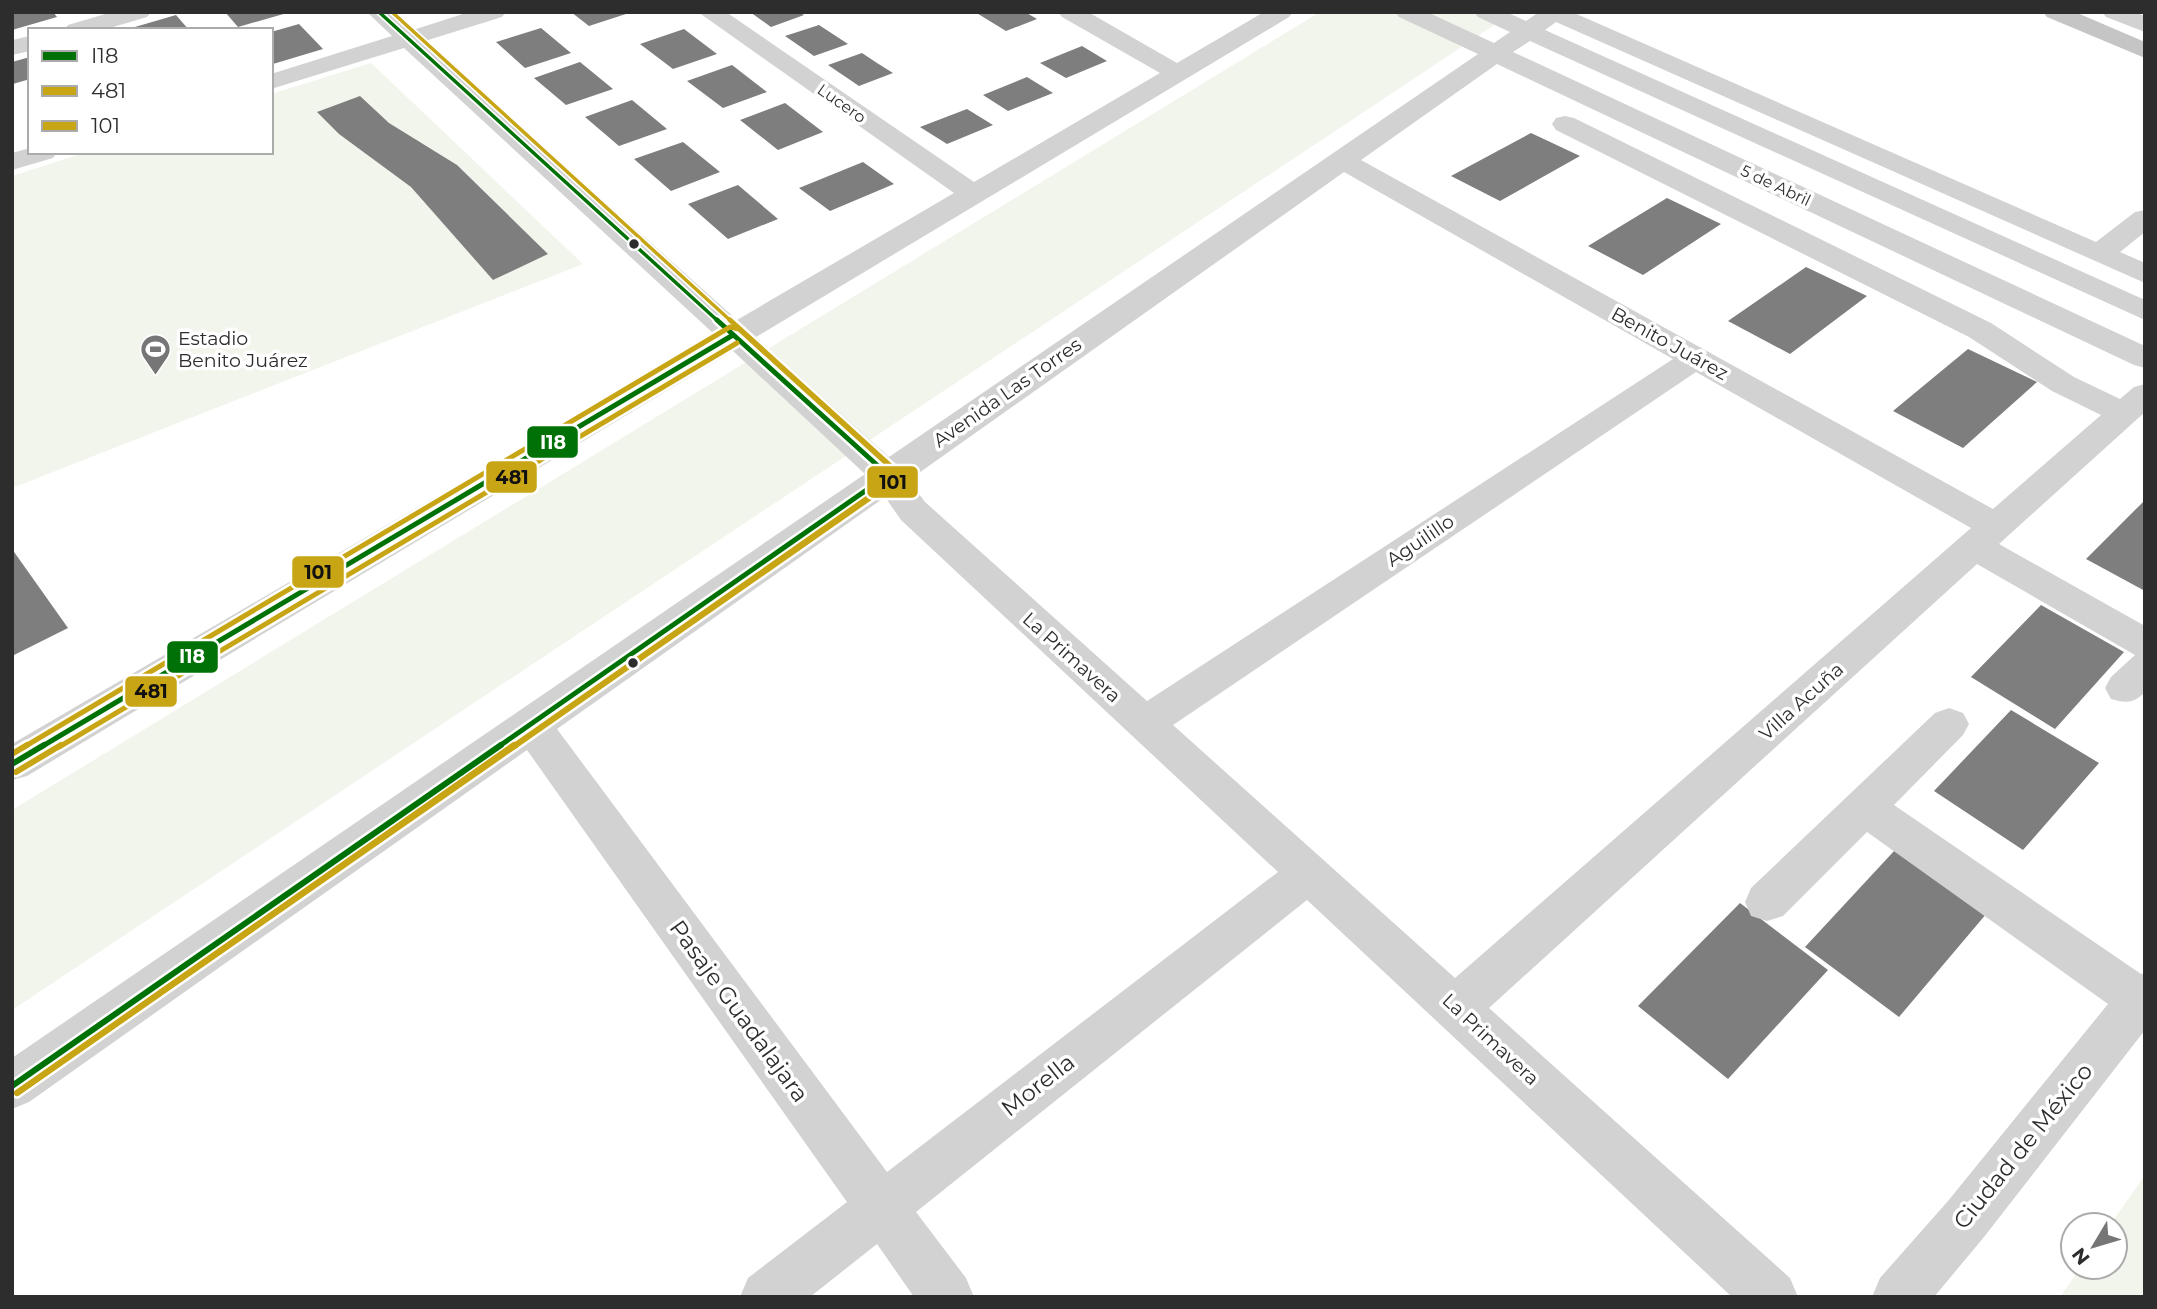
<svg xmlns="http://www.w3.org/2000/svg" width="2157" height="1309" font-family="Montserrat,sans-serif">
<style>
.green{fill:#f1f5eb}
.building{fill:#7e7e7e}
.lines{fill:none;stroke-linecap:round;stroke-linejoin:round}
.minor{fill:#d2d2d2;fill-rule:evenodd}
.major{fill:#c5c5c5;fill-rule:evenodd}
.bus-1-far2-casing{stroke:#fff;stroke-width:7}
.bus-1-far1-casing{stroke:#fff;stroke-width:10}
.bus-1-casing{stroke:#fff;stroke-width:11}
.bus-2-far2-casing{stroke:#fff;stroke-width:7}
.bus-2-far1-casing{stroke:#fff;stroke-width:10}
.bus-2-casing{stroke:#fff;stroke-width:11}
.bus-3-far1-casing{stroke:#fff;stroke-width:10}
.bus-3-casing{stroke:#fff;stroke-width:11}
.bus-1-far2{stroke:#007106;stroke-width:3.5}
.bus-1-far1{stroke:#007106;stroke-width:5}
.bus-1{stroke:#007106;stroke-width:6}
.bus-2-far2{stroke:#c8a515;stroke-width:3.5}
.bus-2-far1{stroke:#c8a515;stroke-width:5}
.bus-2{stroke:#c8a515;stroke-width:6}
.bus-3-far1{stroke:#c8a515;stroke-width:5}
.bus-3{stroke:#c8a515;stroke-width:6}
.bus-dot{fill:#2d2d2d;stroke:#fff;stroke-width:2.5}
.labels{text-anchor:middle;stroke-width:7;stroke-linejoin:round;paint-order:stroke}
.far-street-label{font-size:16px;fill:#2d2d2d;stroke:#fff}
.poi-label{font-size:19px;fill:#2d2d2d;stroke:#fff;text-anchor:start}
.street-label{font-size:19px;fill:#2d2d2d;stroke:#fff}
.near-street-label{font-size:23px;fill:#2d2d2d;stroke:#fff}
.line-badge{stroke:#fff;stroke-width:2.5}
.badge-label{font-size:19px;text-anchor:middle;font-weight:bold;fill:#fff}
.pale-badge-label{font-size:19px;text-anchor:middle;font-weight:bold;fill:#111}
</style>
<rect width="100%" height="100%" fill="#fff"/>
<path class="green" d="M1320 12H1514L12 1010V810Z
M371 63 583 264 12 488V176L87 152H271V94Z
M2145 1175V1297H2060L2081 1267H2115V1225H2110Z"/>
<path class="building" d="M12 12H53L57 17 12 30Z
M225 12H287V13L238 27Z
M571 12H629V13L589 26Z
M750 12H799L804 15 771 27Z
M975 12H1025L1037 19 1006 31Z
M176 15 189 30H128V29Z
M299 24 323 49 273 64 271 32Z
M819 25 848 44 814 56 785 36Z
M541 28 571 53 525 68 496 42Z
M684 29 717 54 673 69 640 44Z
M1082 46 1107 61 1066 78 1040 63Z
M862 53 877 63 893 73 859 86 828 65Z
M30 57V79L13 84 12 62Z
M580 62 613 89 566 105 534 78Z
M732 65 767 92 723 108 687 81Z
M1027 77 1053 93 1008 111 983 95Z
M360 96 389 123 457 165 548 254 493 280 411 187 339 134 317 112Z
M632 100 667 129 619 146 585 117Z
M785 103 823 132 778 150 740 120Z
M967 109 993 125 947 144 920 127Z
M1531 133 1580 156 1500 201 1451 176Z
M683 142 720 172 671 191 634 159Z
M863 162 894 184 830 211 799 188Z
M738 185 778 219 728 239 688 204Z
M1667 198 1721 224 1643 275 1588 246Z
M1806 267 1867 296 1790 354 1728 321Z
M1968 349 2037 382 1963 448 1893 411Z
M2145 500V591L2086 559Z
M12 549 68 628 12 656Z
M2041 605 2124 652 2055 729 1971 677Z
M2011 710 2099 763 2023 850 1934 791Z
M1895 850 1987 913 1899 1017 1805 947Z
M1740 903 1828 970 1728 1079 1638 1006Z"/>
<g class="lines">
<path class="minor" d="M112 12H151L147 17 103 30H64L68 25Z
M367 12H393L413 30 469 12H506L502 17 425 41 737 320 954 193 698 12H726L974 182 1160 73 1062 17 1058 12H1088L1177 63 1264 12H1293L1289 17 756 337 889 457 1478 54 1399 17 1395 12H1427L1494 43 1510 32 1478 17 1474 12H1506L1526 21 1539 12H1572L2096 242 2135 212 2145 210V232L2120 252 2145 263V283L1556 22 1545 30 2145 300V320L1530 41 1513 52 2145 346V368L2134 365 1497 64 1361 160 1993 509 2101 415 2052 391 1969 337 1556 130 1552 124 1556 118 1565 116 1574 118 1991 323 2074 377 2120 399 2134 387 2145 384V412L1999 544 2145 626V692C2134 704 2125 703 2111 699L2105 688 2111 677 2135 655 1977 564 1489 1008 1790 1278 1798 1297H1732L1307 900 916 1212 966 1278 974 1297H914L877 1244 810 1297H740L748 1278 847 1202 527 750 29 1102 12 1109V1058L865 474 733 351 27 776 12 780V744L714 334 404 48 271 89V74L392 36ZM1344 172 1673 359 1147 701 925 502 909 480ZM1696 372 1971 528 1455 978 1173 725ZM885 497 901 520 1278 872 887 1172 557 729Z
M2102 12H2135L2145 16V32L2106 17Z
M30 36V51L12 55V40Z
M30 148V152H57L53 158 12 170V153Z
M1949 708 1963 713 1969 724 1963 735 1894 805 2141 974 2145 973V1030L1984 1237 1934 1297H1872L1880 1278 1948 1201 2108 1004 1867 832 1783 916 1767 921 1751 916 1745 902 1751 888 1935 713Z"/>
<path class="major" d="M2043 12H2075L2145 42V58L2047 17Z"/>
<defs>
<path id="bus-1-far2" d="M379 12 719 322"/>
<path id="bus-1-far1" d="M41 747 733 335
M498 747 888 475 717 320"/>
<path id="bus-1" d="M12 764 44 745
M12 1086 501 745"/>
<path id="bus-2-far2" d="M392 12 732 322"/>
<path id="bus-2-far1" d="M59 747 737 343
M512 747 896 478 894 469 730 320"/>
<path id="bus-2" d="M16 772 61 745
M17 1093 514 745"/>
<path id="bus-3-far1" d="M24 747 730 327 739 329 896 472 893 482 514 747"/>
<path id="bus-3" d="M12 754 27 745
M17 1093 516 745"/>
</defs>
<use href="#bus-1-far2" class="bus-1-far2-casing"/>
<use href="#bus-1-far1" class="bus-1-far1-casing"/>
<use href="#bus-1" class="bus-1-casing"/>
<use href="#bus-2-far2" class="bus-2-far2-casing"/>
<use href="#bus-2-far1" class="bus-2-far1-casing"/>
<use href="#bus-2" class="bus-2-casing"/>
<use href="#bus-3-far1" class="bus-3-far1-casing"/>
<use href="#bus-3" class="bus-3-casing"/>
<use href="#bus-1-far2" class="bus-1-far2"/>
<use href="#bus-1-far1" class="bus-1-far1"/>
<use href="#bus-1" class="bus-1"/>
<use href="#bus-2-far2" class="bus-2-far2"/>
<use href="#bus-2-far1" class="bus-2-far1"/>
<use href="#bus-2" class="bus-2"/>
<use href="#bus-3-far1" class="bus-3-far1"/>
<use href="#bus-3" class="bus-3"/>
</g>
<defs>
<symbol id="stadium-pin" viewBox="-11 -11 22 30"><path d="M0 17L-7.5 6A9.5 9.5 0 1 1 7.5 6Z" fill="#767676" stroke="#fff"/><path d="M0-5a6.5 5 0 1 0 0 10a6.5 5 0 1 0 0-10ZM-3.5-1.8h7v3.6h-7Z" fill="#fff"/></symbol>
</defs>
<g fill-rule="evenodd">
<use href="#stadium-pin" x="138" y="332" width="35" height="47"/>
</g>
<g class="bus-dot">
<circle cx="634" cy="244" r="6"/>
<circle cx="633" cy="663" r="6"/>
</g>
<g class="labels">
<g class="far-street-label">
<text transform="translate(842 103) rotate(35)" y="6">Lucero</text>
<text transform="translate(1776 185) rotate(25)" y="6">5 de Abril</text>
</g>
<g class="poi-label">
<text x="178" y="345">Estadio<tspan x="178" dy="22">Benito Juárez</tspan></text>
</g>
<g class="street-label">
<text transform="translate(1670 343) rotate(29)" y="7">Benito Juárez</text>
<text transform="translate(1007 392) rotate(-35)" y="7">Avenida Las Torres</text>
<text transform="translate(1420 540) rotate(-34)" y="7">Aguilillo</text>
<text transform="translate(1072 657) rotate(42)" y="7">La Primavera</text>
<text transform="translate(1801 701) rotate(-42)" y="7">Villa Acuña</text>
<text transform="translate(1491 1039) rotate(43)" y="7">La Primavera</text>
</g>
<g class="near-street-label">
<text transform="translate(739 1011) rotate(54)" y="8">Pasaje Guadalajara</text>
<text transform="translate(1038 1085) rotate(-38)" y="8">Morella</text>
<text transform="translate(2023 1146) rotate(-51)" y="8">Ciudad de México</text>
</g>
</g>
<g class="line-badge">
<rect x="526" y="425" width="53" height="34" rx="7" fill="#007106"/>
<rect x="485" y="460" width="53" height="34" rx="7" fill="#c8a515"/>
<rect x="866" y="465" width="53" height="34" rx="7" fill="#c8a515"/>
<rect x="291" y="555" width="54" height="34" rx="7" fill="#c8a515"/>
<rect x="166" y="640" width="53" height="34" rx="7" fill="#007106"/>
<rect x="124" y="675" width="54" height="33" rx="7" fill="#c8a515"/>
</g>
<g class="badge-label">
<text x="553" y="449">I18</text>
<text x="192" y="663">I18</text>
</g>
<g class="pale-badge-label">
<text x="512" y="484">481</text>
<text x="893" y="489">101</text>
<text x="318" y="579">101</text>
<text x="151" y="698">481</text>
</g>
<rect width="2157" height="1309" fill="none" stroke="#2d2d2d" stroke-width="28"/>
<rect x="28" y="28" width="245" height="126" fill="#ffffff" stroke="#ababab" stroke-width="2"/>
<rect x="42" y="51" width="35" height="10" fill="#007106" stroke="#ababab" stroke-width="2"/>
<text x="91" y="63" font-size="21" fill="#2d2d2d">I18</text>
<rect x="42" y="86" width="35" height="10" fill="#c8a515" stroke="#ababab" stroke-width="2"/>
<text x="91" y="98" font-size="21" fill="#2d2d2d">481</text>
<rect x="42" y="121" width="35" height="10" fill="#c8a515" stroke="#ababab" stroke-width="2"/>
<text x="91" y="133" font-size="21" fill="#2d2d2d">101</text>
<g transform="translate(2094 1246) rotate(232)"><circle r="33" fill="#ffffff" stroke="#ababab" stroke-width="2"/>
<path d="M0-5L12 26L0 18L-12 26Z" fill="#767676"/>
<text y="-10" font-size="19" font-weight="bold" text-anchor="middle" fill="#2d2d2d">N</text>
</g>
</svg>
